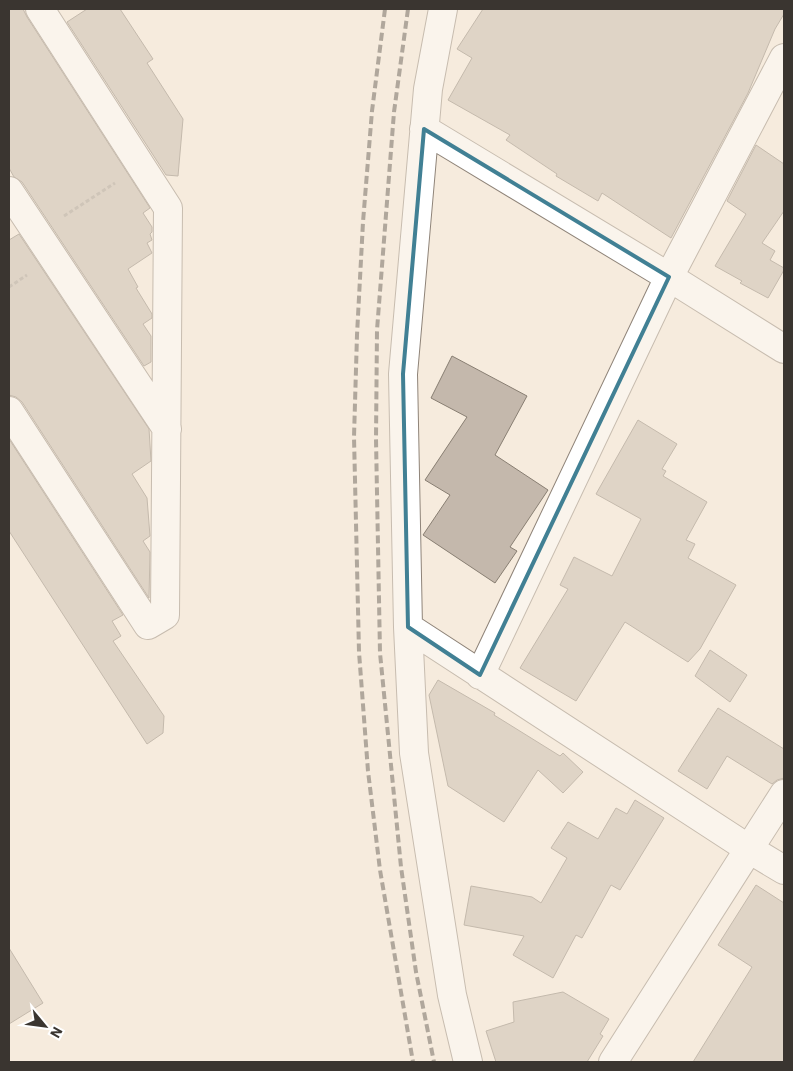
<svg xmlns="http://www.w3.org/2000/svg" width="793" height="1071" font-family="'IBM Plex Sans',sans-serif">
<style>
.building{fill:#c4b8ac;stroke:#887e72}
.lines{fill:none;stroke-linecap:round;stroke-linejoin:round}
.minor-casing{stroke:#8f8479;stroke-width:30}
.path{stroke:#9f978d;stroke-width:3;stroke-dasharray:4 2.5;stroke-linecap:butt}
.minor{stroke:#fff;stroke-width:28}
.rail{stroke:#5b554e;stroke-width:4;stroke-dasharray:8 4;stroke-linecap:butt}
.marked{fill:none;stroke:#418094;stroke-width:4;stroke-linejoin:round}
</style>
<rect width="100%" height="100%" fill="#f6ebdd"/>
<path class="building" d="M9 9H23L27 17 150 208 143 213 152 227V232L150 234 152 240 147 243 152 253 128 269 138 287 136 288 152 314V318L143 324 151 336V362L144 366 22 182 14 177 9 168Z
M87 9H120L153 59 147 63 183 119 178 176 166 175 67 22Z
M483 9H784V14L775 29 748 93 671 238 602 193 598 201 556 176 557 174 506 140 510 135 448 100 472 58 457 49Z
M756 145 784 164V211L762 243 775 251 770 260 784 268V270L768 298 740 283 742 281 715 266 746 214 727 201Z
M19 234 149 429 151 461 132 474 147 498 150 536 143 541 150 552 149 598 22 402 16 397 9 395V240Z
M452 356 527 396 495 455 548 490 510 547 517 551 495 583 423 535 450 495 425 480 467 417 431 398Z
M638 420 677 444 662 469 666 471 663 476 707 502 686 540 695 544 688 558 736 585 700 649 688 662 625 622 576 701 520 668 568 589 560 585 574 557 612 576 641 519 596 494Z
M9 439 123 615 112 621 121 636 113 641 164 716 163 733 147 744 9 531Z
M710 650 747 675 730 702 695 676Z
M438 680 495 713 494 715 560 756 563 753 583 772 563 793 538 770 504 822 448 786 429 695Z
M718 708 784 749V778L777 780 772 784 727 756 707 789 678 771Z
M635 800 664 818 620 890 611 885 582 938 576 935 553 978 513 955 524 936 464 925 471 886 532 897 541 903 567 858 551 848 568 822 598 839 616 808 627 814Z
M756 885 784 903V1062H693L752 967 718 945Z
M9 948 43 1003 9 1024Z
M563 992 609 1019 600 1034 603 1036 587 1062H496L486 1031 514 1022 513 1002Z"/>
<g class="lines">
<defs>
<path id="minor" d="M443 9 428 89 403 374 408 627 414 753 452 995 468 1062
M424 129 669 277 784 349
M9 191 167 429
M9 411 148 625 165 615 168 208 40 9
M408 627 749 849 784 870
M480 675 669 277 784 58
M613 1062 784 794"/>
</defs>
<use href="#minor" class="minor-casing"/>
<path class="path" d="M64 216 115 183
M9 287 27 275"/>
<use href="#minor" class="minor"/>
<path class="rail" d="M385 9 372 111 363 222 357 335 354 437 359 652 368 771 380 870 413 1062
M408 9 394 112 377 330 376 439 380 653 401 867 416 972 434 1062"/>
</g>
<path d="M0 0H793V1071H0ZM424 129 669 277 480 675 408 627 403 374Z" fill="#f6ebdd" fill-opacity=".55" fill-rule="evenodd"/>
<path class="marked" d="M424 129 669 277 480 675 408 627 403 374Z"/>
<rect width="793" height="1071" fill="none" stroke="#3a3530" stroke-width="20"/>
<g transform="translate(45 1026) rotate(119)" stroke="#ffffff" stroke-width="4" paint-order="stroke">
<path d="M0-4L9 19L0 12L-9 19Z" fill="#3a3530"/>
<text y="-8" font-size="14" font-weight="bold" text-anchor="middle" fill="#3a3530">N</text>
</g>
</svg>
